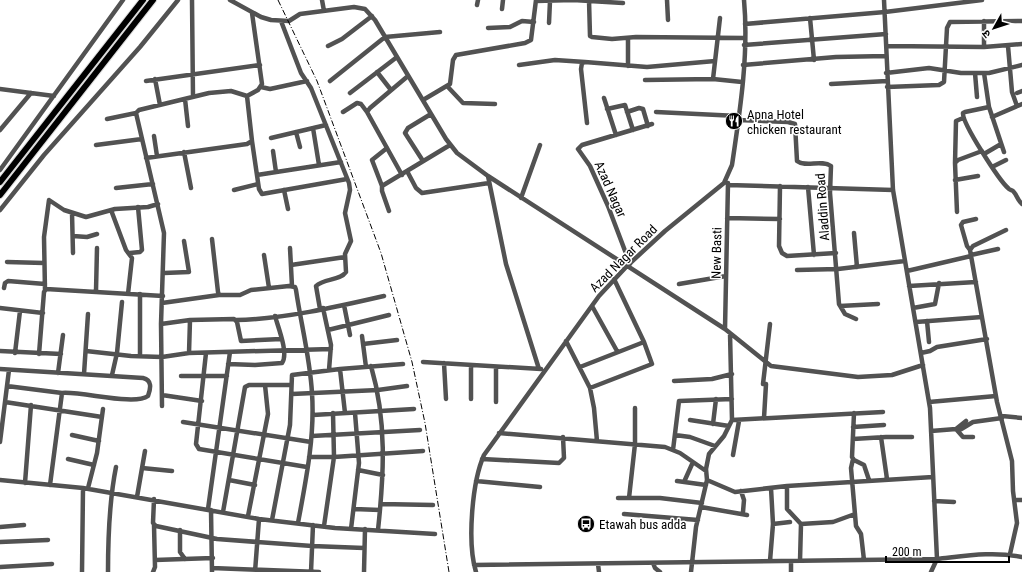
<svg xmlns="http://www.w3.org/2000/svg" width="1022" height="572" font-family="'Roboto Condensed','Noto Sans Devanagari',sans-serif">
<style>
.lines{fill:none;stroke-linecap:round;stroke-linejoin:round}
.highway-casing{stroke:#dbdbdb;stroke-width:8}
.minor{stroke:#525252;stroke-width:4.5}
.highway{stroke:#000;stroke-width:6}
.rail{stroke:#000;stroke-width:1;stroke-dasharray:6 2 1 2;stroke-linecap:butt}
.labels{text-anchor:middle;stroke-width:3;stroke-linejoin:round;paint-order:stroke}
.poi-label{font-size:13px;fill:#000;stroke:#fff;text-anchor:start}
.street-label{font-size:13px;fill:#000;stroke:#fff}
</style>
<rect width="100%" height="100%" fill="#fff"/>
<g class="lines">
<defs>
<path id="highway" d="M0 182 143 0
M0 195 153 0"/>
</defs>
<use href="#highway" class="highway-casing"/>
<path class="minor" d="M192 0 193 97
M230 0 261 17 271 20 289 21 300 14 354 7 365 9 375 20 446 139 457 153 488 176 725 329 771 366 858 377 892 375 923 365
M322 0 324 11
M589 0 590 36 592 37 612 39 636 37 745 38
M667 0 668 20
M884 0 893 190 930 408 937 559 931 572
M536 1 573 0 623 3
M477 5 478 0
M502 9 503 0
M810 18 814 60
M281 21 301 73 311 88 349 183 350 190 345 213 351 241 345 254 346 272C340 281 324 278 316 286L320 309
M549 23 550 1
M745 24 885 12 982 0
M488 28 510 27 522 21 534 22
M744 45 886 34
M328 46 342 39 372 16
M887 46 984 47 1022 44
M1008 46 1012 92 1017 106
M984 47V21
M519 65 555 60 585 62
M743 65 836 57 886 56
M628 66V38
M377 72 391 90
M886 73 929 68 961 73H989L1022 65
M975 73 977 97
M984 73 989 107 1004 152
M155 79 160 105
M713 79 720 18
M645 80 713 79 742 82
M146 81 260 65
M330 81 385 37 440 32
M831 84 887 81
M447 86 463 103 495 104
M261 87 270 89 307 81
M887 87 939 85 944 82 947 28 950 22 1022 21
M0 89 54 96
M350 93 397 57
M1017 93 1022 91
M604 98 616 135
M185 99 188 126
M423 100 450 84 453 60 456 55 525 43 531 40 536 0
M989 107 965 112 963 113C962 123 999 180 1008 188 1009 190 1012 190 1013 191 1017 195 1018 201 1022 204
M607 109 625 105 633 130
M343 112 357 103 361 104 367 112
M627 112 639 108 643 109 648 126
M656 112 738 116
M992 117 1022 104
M107 119 136 113
M738 120 788 122 795 124 797 161C806 168 821 159 831 166L830 193 839 304 845 314 856 319
M587 123 581 69 582 63 585 62 647 67 715 61
M313 128 319 165
M0 130 31 93
M296 132 300 147
M154 136 157 156
M271 138 326 125
M252 141 259 189 262 194 347 179
M96 145 142 139
M273 151 276 172
M184 152 191 188
M984 154 1001 144
M146 158 247 144 252 141 247 96 258 90 262 84 252 13
M423 161 405 133 408 128 431 114
M955 163 956 121 963 118
M992 167 1006 160
M0 170 123 0
M407 171 416 188 422 193 489 183
M257 175 341 162
M402 175 367 112 370 108 408 76
M488 176 506 264 539 369
M955 180 978 176
M728 185 893 190
M382 186 372 160 387 148
M780 186 779 246 782 253 787 256 836 253
M808 187 814 255
M116 188 153 184
M234 190 258 184
M284 190 288 209
M521 198 540 145
M0 210 44 155 140 47 178 0
M111 210 126 250 132 258 128 294
M389 211 382 191V186L450 145
M957 212 955 163 958 160 982 151
M72 213 73 253
M727 218 780 219
M1006 230 973 246 970 250 997 402 1012 461 1013 491 1017 523 1010 554
M854 233 857 267
M73 236 87 237 97 234
M212 239 218 292 219 295H240L251 290 289 286 295 287 296 290C301 324 310 358 312 393 315 436 306 480 298 523
M290 248 292 286
M970 250 967 246 961 225 963 222 976 219
M130 253 140 252 142 250 138 207
M264 255 269 288
M971 255 998 249
M7 262 44 263
M630 264 608 206 590 166 578 149 582 145 652 124
M291 265 345 257
M797 270 838 269 905 261
M907 271 971 256
M164 273 189 272 184 241
M679 284 726 276
M909 286 976 282
M4 288 5 283 8 281 45 284
M45 290 44 237 49 200 64 210 86 217 115 209 148 207 158 204
M96 291 97 248
M140 294V356
M162 303 219 295
M344 305 350 335
M592 306 617 351
M840 306 878 304
M0 308 43 313
M323 308 331 345 329 370
M913 308 935 304 939 283
M236 320C284 319 336 307 384 296
M927 321 929 342
M916 322 982 317
M161 324 190 320 234 319 237 322 241 341 281 339
M725 329 728 183
M328 330 389 315
M362 336 366 367
M566 341 590 388 594 408 597 441
M363 344 397 340
M0 351 61 354
M86 351 131 356 162 357 189 353 331 349
M15 353 20 311
M189 353 190 320
M206 353 196 444 199 449 307 467
M921 353 930 351 937 347 987 339
M39 354 44 292 46 289 163 296
M423 362 541 369
M444 363 446 399
M228 364 255 365 282 363C289 354 278 327 275 316
M471 365V399
M371 366C387 421 384 474 378 530
M580 367 644 342
M0 369 143 378C152 380 151 388 148 396 134 406 82 391 62 393L50 485
M340 369 345 413
M58 373 63 335
M84 374 88 314
M112 375 117 353 122 302
M181 376H227
M674 381 712 379 732 374
M763 384 770 324
M7 386 62 393
M590 388 652 364 644 342 614 279
M292 394 378 390 407 386
M162 395 202 401
M5 402 102 417
M496 402V367
M929 402 996 396
M162 406 161 324 164 233 136 113 139 110 209 93 231 91 247 96
M854 413 852 457 854 460 864 465 869 480
M313 415 414 409
M1002 416 1022 418
M764 418 766 384
M690 420 729 426
M732 420 883 412
M183 422 311 442
M713 424 716 399
M853 427 884 425
M956 429 966 421
M931 431 956 429 963 437H973
M958 431 973 422 1002 418
M499 433 665 447 680 453 706 471
M72 435 99 441
M675 435 690 437 715 446
M312 436 420 430
M881 437 887 479
M853 439 886 437H912
M0 442 9 370
M673 450 679 401 732 399
M733 455 739 421
M309 457H334L423 451
M68 459 94 465
M482 459 559 463 564 458 563 437
M853 459 851 468 856 526 861 534 864 560
M142 468 172 471
M358 470 383 475
M0 480 83 488 259 519 335 528 435 534
M229 480 255 485
M707 480 735 492 787 486 933 477
M476 481 540 487
M677 481 706 485
M684 482 693 462
M25 483 31 405
M787 486V509L801 524 800 561
M88 488 97 453 103 409
M771 488 773 524
M741 491 744 500 743 512
M137 497 145 451
M618 498H660L702 503
M629 498 635 444V408
M154 499 153 523 156 526 217 539 312 546 364 548
M1015 500H1022
M934 501 954 502
M381 504 433 505
M701 507 747 515
M208 509 230 352
M354 509 380 510
M211 510 212 572
M223 512 245 387 249 385H291
M624 514 698 520
M248 516 268 414 265 385
M272 520 290 425 292 375 340 369 403 364
M801 524 833 522 855 514
M324 526 334 457 333 413
M0 527 24 525
M351 529 359 463 355 413
M180 530V552L185 559
M0 542 48 540
M155 560 213 558
M770 561 773 524 790 522
M791 561V572
M653 563 655 568 660 572
M598 564 599 572
M474 565 937 559C965 556 993 551 1022 557
M0 567 52 564
M212 568 319 572
M82 572 83 488
M108 572C108 536 109 502 116 467
M153 572 155 567 154 525
M255 572 259 519
M311 572 313 525
M364 572 365 529
M476 572C467 543 472 482 484 455L599 296 627 266 665 231 724 183 732 165C740 111 749 54 744 0
M691 572 696 527 707 480 706 469 709 454 724 436 732 420 730 333"/>
<use href="#highway" class="highway"/>
<path class="rail" d="M278 0 317 81 381 253 412 362 425 423 449 572"/>
</g>
<defs>
<symbol id="restaurant-disc" viewBox="-11 -11 22 22"><circle r="9.5" fill="#000" stroke="#fff"/><path d="M-5-6h1v4h1v-4h1v4h1v-4h1v5L-1.5 .5V6h-2V.5L-5-1ZM5-6V6H3V1.5H1.5Q1.5-4 5-6Z" fill="#fff"/></symbol>
<symbol id="bus-disc" viewBox="-11 -11 22 22"><circle r="9.5" fill="#000" stroke="#fff"/><path d="M-5-6H5V4H4V6H2V4H-2V6H-4V4H-5ZM-3.5-4V0h7V-4ZM-3.5 1.2v1.5H-2V1.2ZM2 1.2v1.5H3.5V1.2Z" fill="#fff"/></symbol>
</defs>
<g fill-rule="evenodd">
<use href="#restaurant-disc" x="724" y="111" width="20" height="20"/>
<use href="#bus-disc" x="576" y="514" width="20" height="20"/>
</g>
<g class="labels">
<g class="poi-label">
<text x="747" y="119">Apna Hotel<tspan x="747" dy="15">chicken restaurant</tspan></text>
<text x="599" y="529">Etawah bus adda</text>
</g>
<g class="street-label">
<text transform="translate(611 189) rotate(66)" y="5">Azad Nagar</text>
<text transform="translate(822 207) rotate(-94)" y="5">Aladdin Road</text>
<text transform="translate(716 253) rotate(-89)" y="5">New Basti</text>
<text transform="translate(623 258) rotate(-45)" y="5">Azad Nagar Road</text>
</g>
</g>
<g transform="translate(994 28) rotate(231)" stroke="#ffffff" stroke-width="3" paint-order="stroke">
<path d="M0-3L7 15L0 10L-7 15Z" fill="#000000"/>
<text y="-6" font-size="11" font-weight="bold" text-anchor="middle" fill="#000000">उ</text>
</g>
<path d="M886 556v6h123v-6" fill="none" stroke="#000000" stroke-width="2"/>
<text x="892" y="556" font-size="12" fill="#000000" stroke="#ffffff" stroke-width="3" paint-order="stroke">200 m</text>
</svg>
